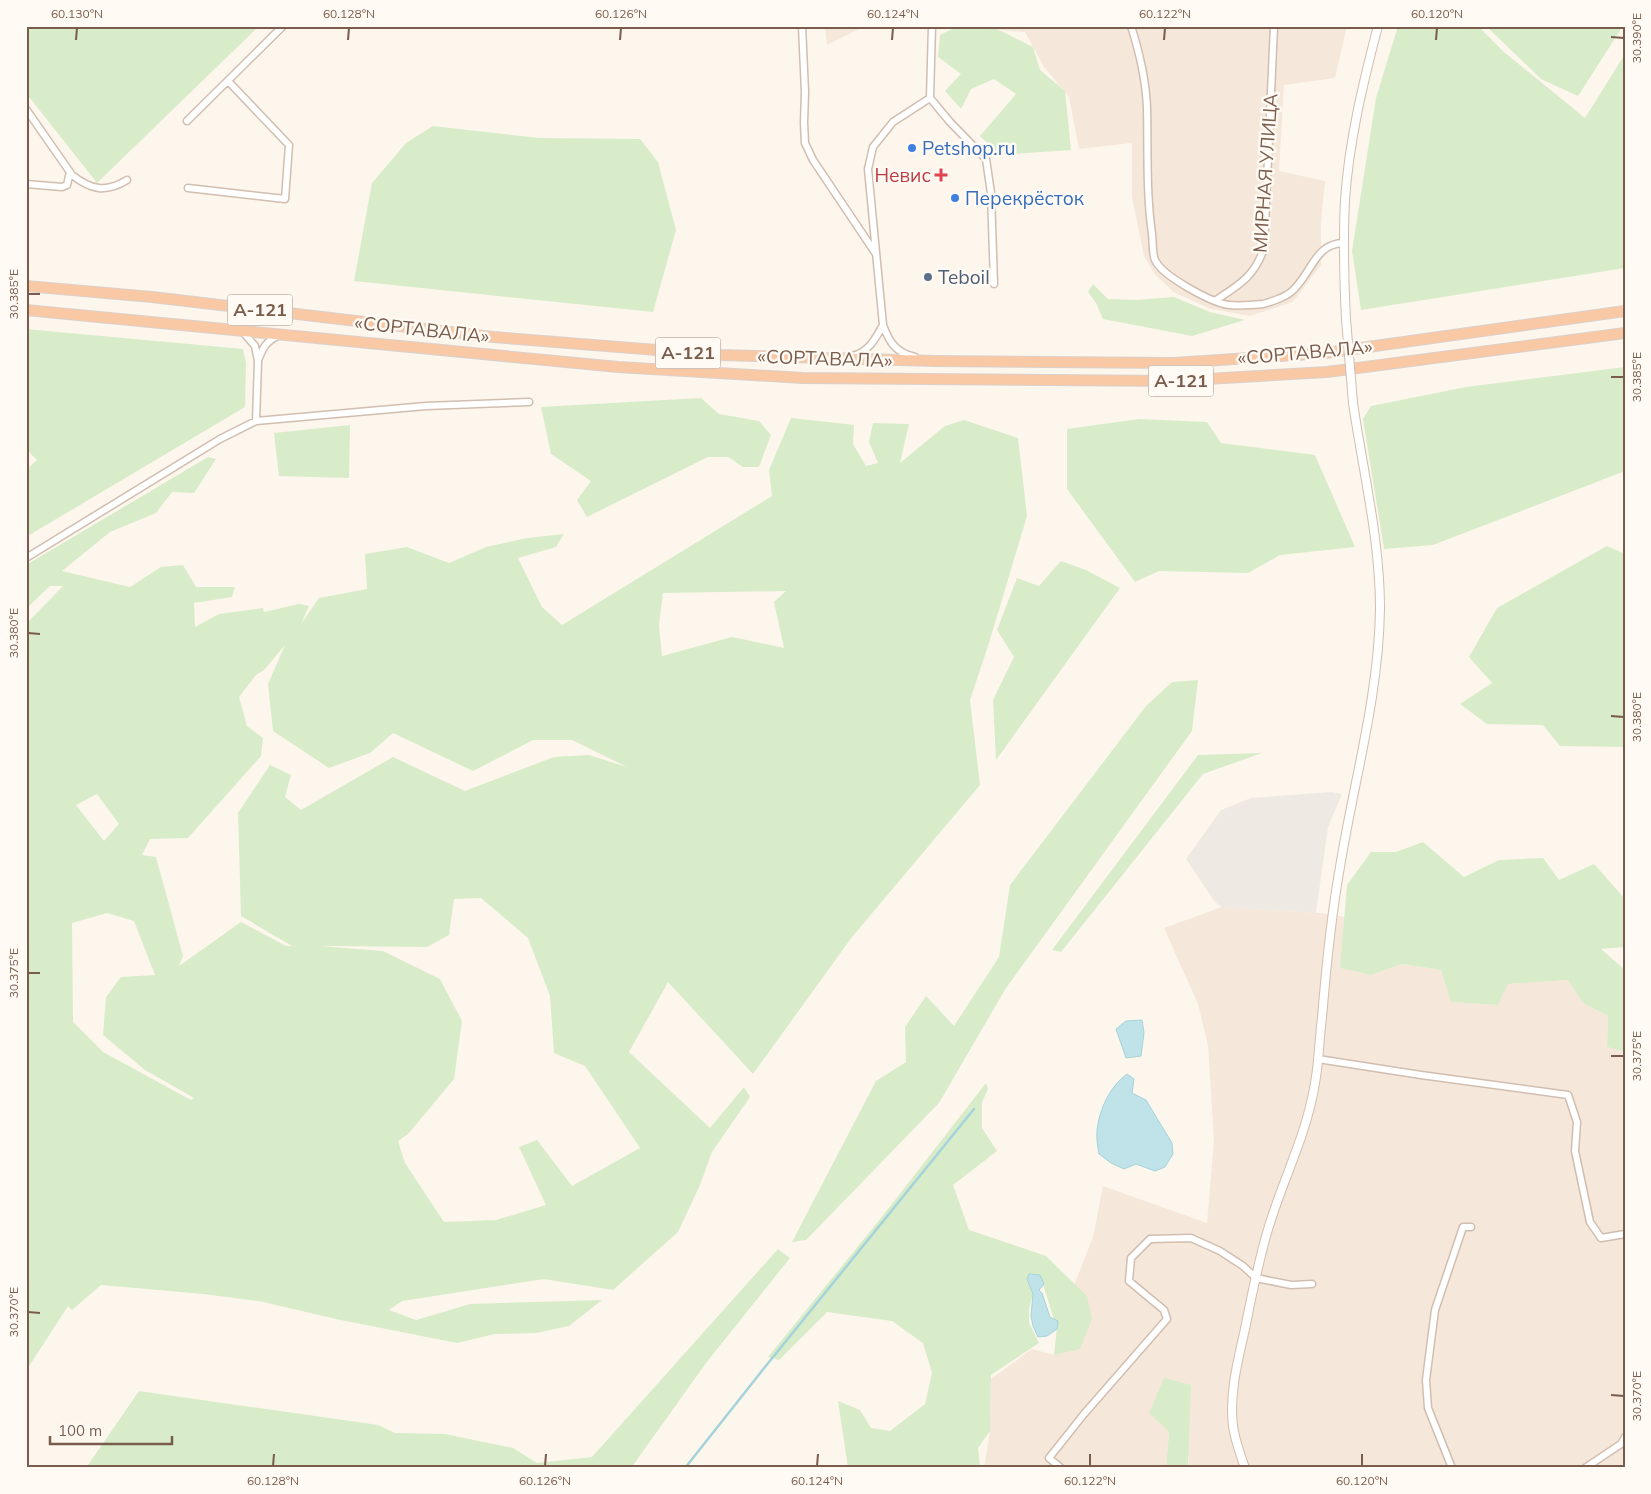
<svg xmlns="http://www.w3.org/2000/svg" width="1651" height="1494" font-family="Mulish,sans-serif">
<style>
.residential{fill:#f5e8da}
.industrial{fill:#efe9e4}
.green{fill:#d8ecc9;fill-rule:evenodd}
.water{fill:#bfe3e8;stroke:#a5d3da}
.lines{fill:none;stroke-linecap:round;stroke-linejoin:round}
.stream{stroke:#a5d3da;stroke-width:2.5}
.minor-casing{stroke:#d1beb0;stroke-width:9}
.tertiary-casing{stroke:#d1beb0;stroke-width:10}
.trunk-casing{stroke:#dad1cd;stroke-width:12}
.minor{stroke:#fff;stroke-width:6}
.tertiary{stroke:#fff;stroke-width:8}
.trunk{stroke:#f9c8a4;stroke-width:10}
.tertiary-bridge-casing{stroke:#d1beb0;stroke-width:10;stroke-linecap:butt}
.tertiary-bridge{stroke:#fff;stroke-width:8}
.ticks{fill:none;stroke:#7a5c4d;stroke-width:2}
.shop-dot{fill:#3f7fe0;stroke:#fffaf3;stroke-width:2}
.health-dot{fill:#e0444e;stroke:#fffaf3;stroke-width:2}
.service-dot{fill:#5c6f8a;stroke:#fffaf3;stroke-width:2}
.labels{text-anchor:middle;stroke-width:5;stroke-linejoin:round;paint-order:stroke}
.shield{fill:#fffaf3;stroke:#a28b7f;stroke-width:1}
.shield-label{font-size:18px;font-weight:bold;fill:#7a5c4d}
.shop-label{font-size:19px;fill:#366cbe;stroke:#fffaf3;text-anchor:start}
.street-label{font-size:19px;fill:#7a5c4d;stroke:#fffaf3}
.health-label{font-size:19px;fill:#be3a42;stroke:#fffaf3;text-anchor:end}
.service-label{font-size:19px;fill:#4e5e75;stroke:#fffaf3;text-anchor:start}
.neatline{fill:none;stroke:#7a5c4d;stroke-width:2}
.ticks-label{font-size:12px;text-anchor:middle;fill:#7a5c4d}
</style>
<rect width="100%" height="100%" fill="#fdf6ec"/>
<path class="residential" d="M825 26H865L827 45Z
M956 26H1347L1335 78 1284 85 1279 171 1325 181 1321 223V265L1293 302 1250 316 1211 309 1173 292 1154 273 1144 256 1132 197V143L1079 149 1069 97 1044 67 1025 32Z
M1222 907 1321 913 1345 917 1341 968 1371 975 1402 964 1441 970 1452 1002 1498 1005 1508 984 1568 980 1583 1003 1608 1016 1607 1047 1625 1052V1468H1188L1189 1457 1169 1432 1166 1468H984L990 1431 991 1379 1032 1349 1054 1355 1057 1329 1093 1237 1103 1186 1207 1223 1214 1141 1208 1046 1198 1004 1164 928Z"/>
<path class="industrial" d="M1332 792 1342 794 1328 827 1316 913 1222 907 1215 902 1186 859 1221 810 1251 798Z"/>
<path class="green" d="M26 26H259L97 183 26 93Z
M958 26H991L1033 47 1040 70 1065 91 1071 150 1000 155 980 136 1016 94 994 79 971 89 961 109 945 91 961 74 938 57 940 35Z
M1398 26H1478L1504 52 1585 118 1625 54V268L1361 310 1352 251 1376 98Z
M1486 26H1623L1578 96 1541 79Z
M433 126 539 138 640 139 658 162 676 230 653 312 354 281 372 183 406 143Z
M1093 284 1108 299 1137 300 1174 297 1210 312 1245 320 1192 336 1103 319 1096 303 1088 292Z
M26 329 243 349 246 363 245 407 26 537V478L28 468 37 460 26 449Z
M1625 367V471L1433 545 1384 549 1363 419 1371 406 1466 387Z
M701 398 719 414 759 421 771 435 759 467H743L728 457H708L587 517 577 500 591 481 551 454 541 407Z
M791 418 854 425 853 444 866 466 878 463 869 442 873 423 909 424 900 463 945 426 964 420 1018 438 1027 516 989 643 970 700 980 785 852 937 753 1074 668 982 629 1052 710 1128 744 1087 750 1097 712 1152 700 1185 678 1232 613 1290 544 1279 402 1301 389 1310 416 1320 470 1304 602 1300 569 1326 536 1333 495 1334 457 1343 336 1319 259 1301 203 1294 101 1285 72 1310 68 1306 26 1371V624L63 586H50L26 609V565L208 457 216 459 194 493 172 492 156 513 110 532 62 571 130 587 161 567 183 565 196 587H235L232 597 194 603 195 627 219 614 263 608 264 612 299 604 309 606 301 624 319 598 367 589 365 554 407 547 449 563 486 547 527 538 564 534 556 547 518 558 542 607 562 625 772 496 769 470ZM786 591 774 602 784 648 732 637 662 656 659 625 663 593ZM285 645 268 684 273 731 329 768 370 753 393 733 473 771 533 740H572L627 767 589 755 554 757 465 791 393 757 301 810 285 797 291 775 270 765 238 813 241 916 292 946H286L241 922 179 966 183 956 156 857 142 855 150 839 188 838 261 756 263 738 247 726 239 697 256 675 264 670ZM97 794 119 824 104 841 76 805ZM481 898 528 938 550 996 554 1053 585 1066 640 1148 572 1186 537 1140 519 1147 546 1205 496 1220 444 1222 405 1163 398 1141 408 1134 454 1079 462 1021 440 979 383 951 320 946 427 947 449 935 454 899ZM107 913 134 921 155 975 121 977 106 997 103 1035 145 1070 194 1098 191 1100 103 1052 73 1022 72 923Z
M1139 419 1207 422 1221 443 1315 455 1355 547 1280 555 1248 573 1159 571 1135 582 1067 489V429Z
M350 425 349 478 279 476 274 433Z
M1607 546 1625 554V747L1560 746 1543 725 1487 724 1460 704 1492 683 1469 657 1497 608Z
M1061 561 1086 570 1120 588 996 760 993 700 1014 657 997 630 1017 578 1039 586Z
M1198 680 1192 731 1006 988 939 1103 806 1240 792 1242 876 1081 906 1062 905 1027 926 996 954 1026 999 957 1010 885 1146 706 1172 682Z
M1262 753 1203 774 1061 952 1052 950 1198 755Z
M1423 842 1464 877 1499 860 1543 858 1559 880 1594 864 1625 899V947L1601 949 1625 970V1052L1607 1047 1608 1016 1583 1003 1568 980 1508 984 1498 1005 1451 1002 1441 970 1402 964 1371 975 1340 968 1347 885 1371 852H1396Z
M986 1083 988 1089 982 1102V1128L997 1151 953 1185 969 1230 1046 1256 1087 1296 1092 1319 1080 1349 1054 1355 1057 1329 1040 1275 1029 1274 1027 1279 1033 1294 1029 1309V1323L1039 1343 991 1375 990 1431 978 1448 980 1468H848L838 1401 860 1410 871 1428 890 1431 925 1404 932 1373 923 1343 892 1321 827 1312 779 1360 768 1357 881 1218Z
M778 1249 790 1258 706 1363 631 1468H86L139 1391 378 1425 395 1433 445 1434 513 1448 537 1463 592 1457Z
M1164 1378 1191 1385 1188 1468H1166L1169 1432 1149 1413Z"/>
<path class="water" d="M1142 1020 1144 1033 1141 1056 1126 1058 1116 1029 1126 1021Z
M1127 1074 1134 1079 1132 1093 1146 1100 1172 1143 1173 1154 1165 1167 1155 1171 1136 1164 1124 1169 1111 1163 1099 1154C1098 1147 1096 1138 1097 1131 1099 1110 1110 1086 1127 1074Z
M1029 1274 1040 1275 1044 1284 1039 1290 1042 1293 1050 1317 1058 1321 1057 1329 1047 1336 1038 1337 1033 1326 1031 1316 1033 1294 1027 1279Z"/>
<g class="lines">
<path class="stream" d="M685 1468 765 1367 974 1109"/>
<defs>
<path id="minor" d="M802 26 805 92 804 123 805 143 813 160 876 254
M1131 26C1139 51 1146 82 1147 108 1148 150 1146 192 1152 234 1153 241 1152 253 1155 260 1162 276 1212 303 1229 305 1239 306 1253 305 1263 304 1271 302 1285 297 1291 292 1311 276 1314 243 1344 243
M930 98 950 122 986 159 991 193 994 284
M26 109 72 175C91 190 106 193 127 180
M187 121 283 26
M26 184 62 187 67 185 70 172
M188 188 285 199 289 145 228 81
M1216 300C1239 285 1255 276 1264 248L1274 26
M243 332 255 346 258 361 256 421
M852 356C868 353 876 338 883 325
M915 357C896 353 889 342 883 325L868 169 873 147 893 122 930 98 932 26
M258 360C263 348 266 341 278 336
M26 558 220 439 256 421 426 406 529 402
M1318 1059 1421 1075 1568 1095 1577 1122 1575 1151 1590 1222 1601 1238 1625 1234
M1061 1468 1049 1458 1084 1414 1167 1319 1164 1310 1129 1281 1131 1258 1150 1239 1191 1238 1220 1251 1243 1266 1256 1278 1291 1285 1312 1284
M1452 1468 1428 1408 1426 1380 1435 1310 1463 1227H1471
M1585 1468 1621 1444 1625 1437"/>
<path id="tertiary" d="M1346 319C1344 279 1343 240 1345 200 1349 141 1363 83 1378 26
M1245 1468C1240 1454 1235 1440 1233 1426 1229 1394 1238 1360 1245 1329 1252 1294 1259 1257 1270 1223 1285 1175 1307 1133 1315 1083 1319 1062 1319 1040 1322 1018 1326 968 1331 917 1340 867 1354 780 1379 696 1380 608 1380 540 1363 471 1353 403"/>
<path id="trunk" d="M26 286 152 297 493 337 720 355 935 361 1174 363 1325 353 1625 311
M26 310 618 367 803 378 1172 381 1327 372 1625 333"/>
</defs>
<use href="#minor" class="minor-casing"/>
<use href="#tertiary" class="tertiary-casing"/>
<use href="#trunk" class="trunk-casing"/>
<use href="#minor" class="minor"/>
<use href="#tertiary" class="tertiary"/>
<use href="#trunk" class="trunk"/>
<defs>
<path id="tertiary-bridge" d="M1346 319 1353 403"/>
</defs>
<use href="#tertiary-bridge" class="tertiary-bridge-casing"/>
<use href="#tertiary-bridge" class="tertiary-bridge"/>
</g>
<path class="ticks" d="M1611 37 1624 38M76 40 77 28M348 40 349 28M620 40 621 28M892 40 893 28M1164 40 1165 28M1436 40 1437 28M28 294H40M1611 377H1624M28 633 40 634M1611 716 1624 717M28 973H40M1611 1056H1624M28 1312 40 1313M1611 1395 1624 1396M273 1466 274 1454M545 1466 546 1454M817 1466 818 1454M1090 1466V1454M1362 1466V1454"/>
<g class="shop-dot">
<circle cx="912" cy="148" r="5"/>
<circle cx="955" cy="198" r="5"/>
</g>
<path class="health-dot" d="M938.5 167.5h5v5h5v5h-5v5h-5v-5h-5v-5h5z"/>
<circle class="service-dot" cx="928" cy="277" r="5"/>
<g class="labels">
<g class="shield">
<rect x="227.5" y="294.5" width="65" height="31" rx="4"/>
<rect x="655.5" y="337.5" width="65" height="31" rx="4"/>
<rect x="1148.5" y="365.5" width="65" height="31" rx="4"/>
</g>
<g class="shield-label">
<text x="260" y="316">А-121</text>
<text x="688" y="359">А-121</text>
<text x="1181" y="387">А-121</text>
</g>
<g class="shop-label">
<text x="922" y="155">Petshop.ru</text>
<text x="965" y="205">Перекрёсток</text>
</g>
<g class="street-label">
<text transform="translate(1265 173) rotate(-86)" y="7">МИРНАЯ УЛИЦА</text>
<text transform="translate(422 329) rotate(6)" y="7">«СОРТАВАЛА»</text>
<text transform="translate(1305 352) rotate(-5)" y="7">«СОРТАВАЛА»</text>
<text transform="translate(825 358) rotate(2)" y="7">«СОРТАВАЛА»</text>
</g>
<g class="health-label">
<text x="931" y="182">Невис</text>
</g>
<g class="service-label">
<text x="938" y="284">Teboil</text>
</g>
</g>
<rect width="1651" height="1494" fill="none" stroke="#fffaf3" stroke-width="55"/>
<path d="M50 1436v8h122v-8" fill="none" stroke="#7a5c4d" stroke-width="2.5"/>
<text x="58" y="1436" font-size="15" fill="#7a5c4d" stroke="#fffaf3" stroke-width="4" paint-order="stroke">100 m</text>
<rect x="28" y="28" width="1596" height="1438" class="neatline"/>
<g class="ticks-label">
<text x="77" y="18">60.130°N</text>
<text x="349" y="18">60.128°N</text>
<text x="621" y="18">60.126°N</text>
<text x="893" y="18">60.124°N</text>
<text x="1165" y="18">60.122°N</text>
<text x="1437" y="18">60.120°N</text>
<text transform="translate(1637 38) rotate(-90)" y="4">30.390°E</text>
<text transform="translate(14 294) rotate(-90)" y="4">30.385°E</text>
<text transform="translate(1637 377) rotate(-90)" y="4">30.385°E</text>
<text transform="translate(14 633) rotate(-90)" y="4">30.380°E</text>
<text transform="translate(1637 717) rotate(-90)" y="4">30.380°E</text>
<text transform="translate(14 973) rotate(-90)" y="4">30.375°E</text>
<text transform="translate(1637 1056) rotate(-90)" y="4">30.375°E</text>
<text transform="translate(14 1312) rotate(-90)" y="4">30.370°E</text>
<text transform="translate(1637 1396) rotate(-90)" y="4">30.370°E</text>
<text x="273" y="1485">60.128°N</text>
<text x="545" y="1485">60.126°N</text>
<text x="817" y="1485">60.124°N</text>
<text x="1090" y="1485">60.122°N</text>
<text x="1362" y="1485">60.120°N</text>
</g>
</svg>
